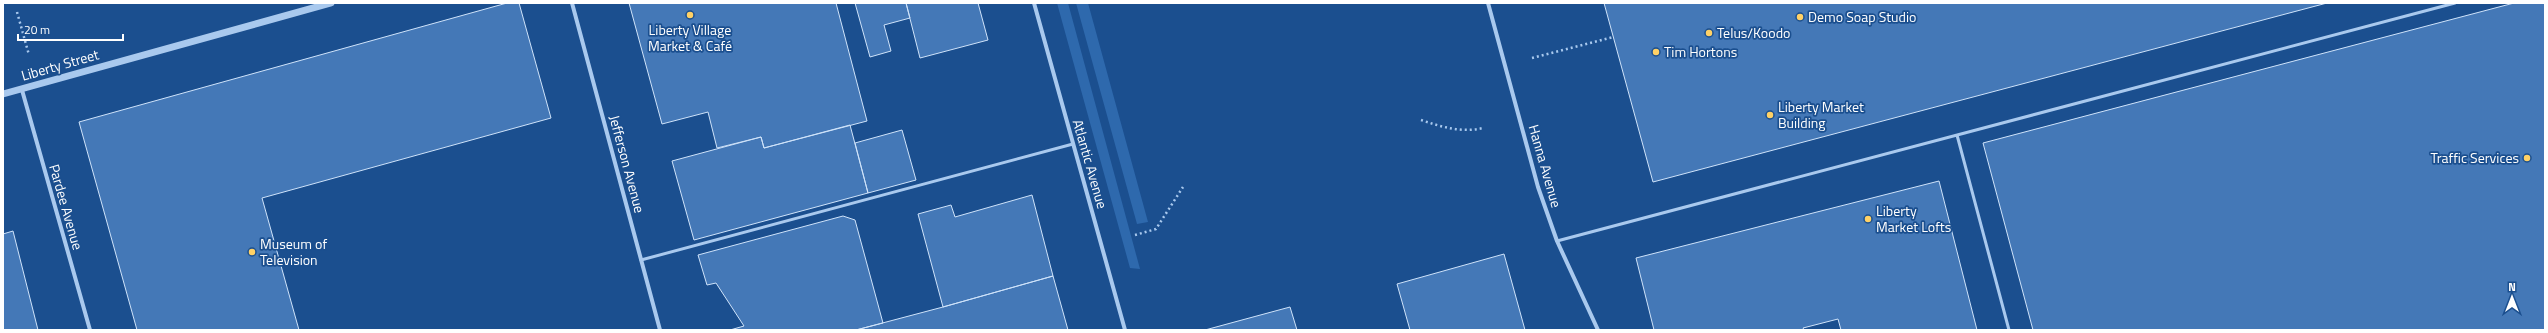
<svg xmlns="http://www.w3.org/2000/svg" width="2548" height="333" font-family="'Titillium Web',sans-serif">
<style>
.green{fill:#2e69ad}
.building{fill:#4478b7;stroke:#cfe3fa}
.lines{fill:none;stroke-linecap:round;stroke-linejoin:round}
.path{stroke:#a9c9ee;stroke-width:2.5;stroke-dasharray:2 3;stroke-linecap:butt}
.service{stroke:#a9c9ee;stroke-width:3}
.minor{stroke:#a9c9ee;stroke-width:4}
.tertiary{stroke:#a9c9ee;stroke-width:7}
.poi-dot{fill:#ffd166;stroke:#1b4f8f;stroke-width:1.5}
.labels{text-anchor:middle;stroke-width:3.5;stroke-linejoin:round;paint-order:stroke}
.poi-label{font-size:14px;fill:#fff;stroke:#1b4f8f;text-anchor:start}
.street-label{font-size:14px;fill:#fff;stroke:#1b4f8f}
</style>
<rect width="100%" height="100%" fill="#1b4f8f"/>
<path class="green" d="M1057 3H1068L1140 269 1130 268Z
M1076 3H1088L1148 222 1137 224Z"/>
<path class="building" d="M507 3H519L551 118 262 198 299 330H137L79 122Z
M629 3H836L867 121 764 148 761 137 717 148 708 112 662 124Z
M855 3H906L910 18 884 25 891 51 870 57Z
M906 3H978L988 40 920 58Z
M1604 3H2327L1653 182Z
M2514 3H2545V330H2033L1983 143Z
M850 125 868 193 694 240 672 161 761 137 764 148Z
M902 130 916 180 868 193 855 143Z
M1939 181 1977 330H1841L1838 319 1803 328 1804 330H1654L1636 258Z
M1032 195 1053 276 943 307 918 214 951 205 955 217Z
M843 216 855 220 883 323 856 330H730L744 326 716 283 707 285 698 255Z
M13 231 38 330H3V234Z
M1504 254 1525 330H1410L1397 284Z
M1053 276 1068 330H856L943 307Z
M1290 307 1297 330H1205Z"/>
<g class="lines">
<path class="path" d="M17 12 29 55
M1532 58 1613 37
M1421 120C1442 127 1461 133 1483 128
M1135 235 1156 229 1183 187"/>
<path class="service" d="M1957 135 2009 330
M1557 241 2455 3
M641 260 1073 144"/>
<path class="minor" d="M572 3 660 330
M1034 3 1125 330
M1488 3 1538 187 1557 241 1598 330
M22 90 90 330"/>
<path class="tertiary" d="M3 94 331 3"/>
</g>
<g class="poi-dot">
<circle cx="690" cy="15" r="4"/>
<circle cx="1800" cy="17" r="4"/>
<circle cx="1709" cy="33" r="4"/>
<circle cx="1656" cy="52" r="4"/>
<circle cx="1770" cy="115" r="4"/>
<circle cx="2527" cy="158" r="4"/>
<circle cx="1868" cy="219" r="4"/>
<circle cx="252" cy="252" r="4"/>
</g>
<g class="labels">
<g class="poi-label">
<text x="1808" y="22">Demo Soap Studio</text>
<text x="690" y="35" text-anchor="middle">Liberty Village<tspan x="690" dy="16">Market &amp; Café</tspan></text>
<text x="1717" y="38">Telus/Koodo</text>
<text x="1664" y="57">Tim Hortons</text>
<text x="1778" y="112">Liberty Market<tspan x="1778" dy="16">Building</tspan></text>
<text x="2519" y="163" text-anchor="end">Traffic Services</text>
<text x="1876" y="216">Liberty<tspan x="1876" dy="16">Market Lofts</tspan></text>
<text x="260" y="249">Museum of<tspan x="260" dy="16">Television</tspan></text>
</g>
<g class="street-label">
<text transform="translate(60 65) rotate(-16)" y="5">Liberty Street</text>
<text transform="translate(627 164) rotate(75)" y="5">Jefferson Avenue</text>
<text transform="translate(1090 164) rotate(74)" y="5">Atlantic Avenue</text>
<text transform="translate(1545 166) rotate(74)" y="5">Hanna Avenue</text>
<text transform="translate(66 207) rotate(74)" y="5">Pardee Avenue</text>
</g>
</g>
<rect width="2548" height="333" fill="none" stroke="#ffffff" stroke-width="8"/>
<g transform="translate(2512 297)" stroke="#1b4f8f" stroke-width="3" paint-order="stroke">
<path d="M0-3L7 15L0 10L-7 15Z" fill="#ffffff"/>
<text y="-6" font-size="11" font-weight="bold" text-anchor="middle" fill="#ffffff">N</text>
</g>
<path d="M18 34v6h105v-6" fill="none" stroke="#ffffff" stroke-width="2"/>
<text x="24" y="34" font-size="12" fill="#ffffff" stroke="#1b4f8f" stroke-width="3" paint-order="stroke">20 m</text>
</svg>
